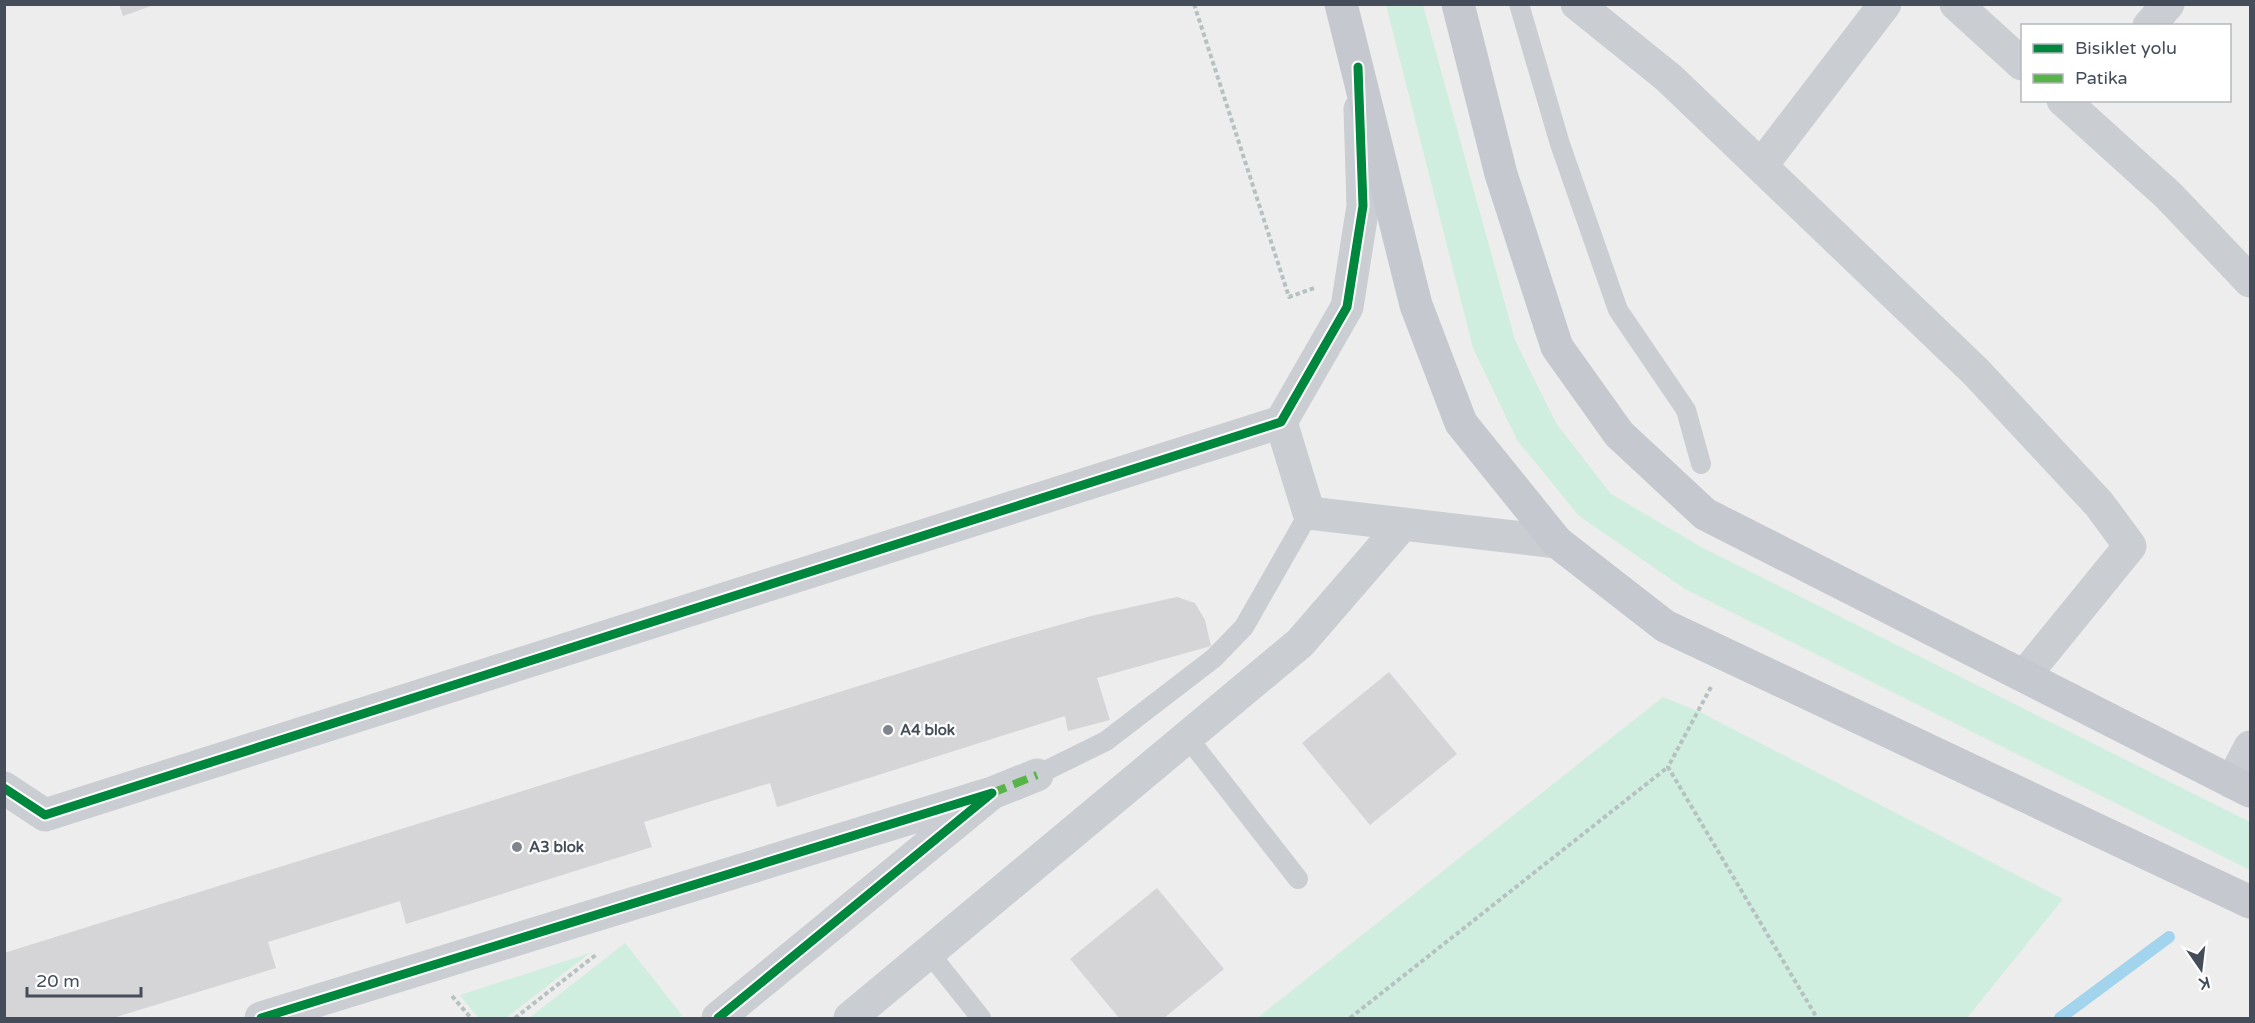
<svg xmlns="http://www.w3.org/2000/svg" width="2255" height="1023" font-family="'Varela Round',sans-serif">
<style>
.green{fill:#d0eedf}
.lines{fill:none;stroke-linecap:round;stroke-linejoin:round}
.stream{stroke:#a3d4ed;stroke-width:12}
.building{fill:#d5d5d7}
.path{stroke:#b6c2c1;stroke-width:4;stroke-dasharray:4.5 3;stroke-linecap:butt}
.service{stroke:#cacdd1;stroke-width:20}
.minor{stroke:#cacdd1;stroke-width:33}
.primary{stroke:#c5c8ce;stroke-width:33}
.quiet{stroke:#57b448;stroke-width:8;stroke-dasharray:15 8;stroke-linecap:butt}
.cycleway-casing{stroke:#fff;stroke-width:13}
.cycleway{stroke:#00873e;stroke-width:9}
.poi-dot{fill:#80858d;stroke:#fff;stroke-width:2}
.labels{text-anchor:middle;stroke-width:4.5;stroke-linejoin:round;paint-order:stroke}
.poi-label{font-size:15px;font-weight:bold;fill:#444d59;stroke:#fff;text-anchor:start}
</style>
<rect width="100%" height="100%" fill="#eeeded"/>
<path class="green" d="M1386 5H1423L1515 340 1556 423 1611 494 1703 548 2250 822V870L1685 589 1579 516 1517 440 1473 348Z
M1663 697 1698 711 2063 899 1967 1018H1257Z
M625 943 682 1015 679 1018H529Z
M590 953 506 1018H478L460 995Z"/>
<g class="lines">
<path class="stream" d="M2060 1018 2169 937"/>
</g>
<path class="building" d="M119 4H154V5L123 16Z
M1177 597 1195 603 1205 620 1211 646 1097 678 1110 720 1068 731 1065 716 777 807 770 783 644 822 652 847 406 924 400 901 268 942 276 968 113 1018H4V953L996 643 1091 616Z
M1389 672 1457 754 1370 825 1302 743Z
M1157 888 1224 969 1164 1018H1119L1070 959Z"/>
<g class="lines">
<path class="path" d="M1194 4 1289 297 1314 288
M1711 687 1668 767 1817 1018
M452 996 471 1018
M515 1018 597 954
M1350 1018 1668 767"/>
<path class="service" d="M1519 4 1560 144 1618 310 1686 410 1701 464
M1188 738 1298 879
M1037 775 1106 741 1214 658 1244 627 1309 513
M930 954 981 1018"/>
<path class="minor" d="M1577 4 1669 78 1976 372 2099 504 2130 546 2025 675
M1956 4 2022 64
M2149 26 2168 4
M2063 100 2168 195 2250 281
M1761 166 1885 4
M1281 422 1309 513 1403 524
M2232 782 2250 747
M4 788 45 815 1281 422 1347 307 1363 206 1360 109
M992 793 1037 775
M261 1018 992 793 718 1018
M850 1018 1300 643 1403 524 1557 542"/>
<path class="primary" d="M1341 4 1416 305 1461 423 1557 542 1665 626 2250 902
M1458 4 1501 174 1557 347 1619 434 1705 514 2250 791"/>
<path class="quiet" d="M992 793 1037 775"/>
<defs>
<path id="cycleway" d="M4 788 45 815 1281 422 1347 307 1363 206 1358 67
M261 1018 992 793 718 1018"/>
</defs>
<use href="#cycleway" class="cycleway-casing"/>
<use href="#cycleway" class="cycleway"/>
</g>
<g class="poi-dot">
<circle cx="888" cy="730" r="6"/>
<circle cx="517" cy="847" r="6"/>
</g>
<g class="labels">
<g class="poi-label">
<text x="900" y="735">A4 blok</text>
<text x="529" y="852">A3 blok</text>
</g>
</g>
<rect width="2255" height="1023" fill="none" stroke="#444d59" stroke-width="12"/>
<rect x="2021" y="24" width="210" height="78" fill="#ffffff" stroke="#b4b8bd" stroke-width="1.5"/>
<rect x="2033" y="44" width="30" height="9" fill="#00873e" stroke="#b4b8bd" stroke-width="1.5"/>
<text x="2075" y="54" font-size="18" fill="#444d59">Bisiklet yolu</text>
<rect x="2033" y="74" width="30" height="9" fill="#57b448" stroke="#b4b8bd" stroke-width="1.5"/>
<text x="2075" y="84" font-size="18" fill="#444d59">Patika</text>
<g transform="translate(2201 969) rotate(166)" stroke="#ffffff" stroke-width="4.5" paint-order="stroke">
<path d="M0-4.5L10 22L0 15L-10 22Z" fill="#444d59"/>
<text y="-9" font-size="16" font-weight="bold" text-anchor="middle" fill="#444d59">K</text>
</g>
<path d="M27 987v9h114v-9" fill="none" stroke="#444d59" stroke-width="3"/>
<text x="36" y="987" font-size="18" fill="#444d59" stroke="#ffffff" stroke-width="4.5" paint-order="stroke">20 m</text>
</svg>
